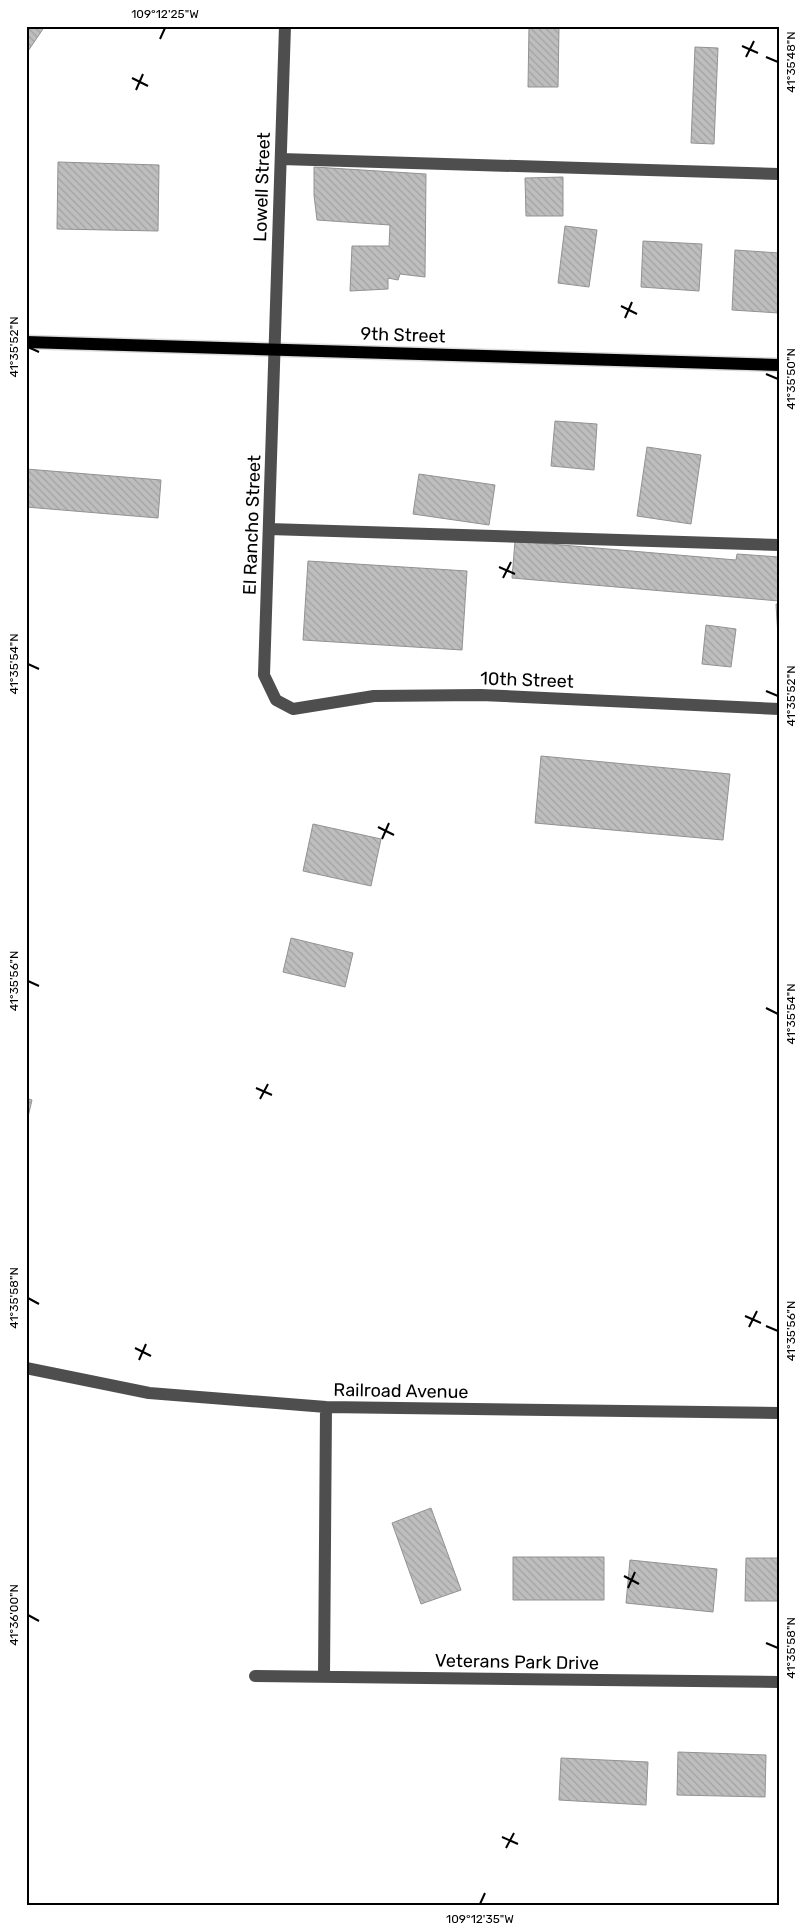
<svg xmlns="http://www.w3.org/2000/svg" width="805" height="1932" font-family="Rubik,sans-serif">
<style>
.building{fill:url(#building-back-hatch);stroke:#929292}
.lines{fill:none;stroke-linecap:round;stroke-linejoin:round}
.major-casing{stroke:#dbdbdb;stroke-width:15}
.minor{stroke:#4e4e4e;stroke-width:12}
.major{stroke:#000;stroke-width:12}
.ticks{fill:none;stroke:#000;stroke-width:2}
.labels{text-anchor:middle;stroke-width:4.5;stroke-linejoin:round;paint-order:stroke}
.street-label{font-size:18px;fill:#000;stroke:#fff}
.neatline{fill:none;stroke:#000;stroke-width:2}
.ticks-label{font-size:12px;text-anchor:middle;fill:#000}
</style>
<defs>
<pattern id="building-back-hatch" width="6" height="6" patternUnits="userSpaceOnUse" patternTransform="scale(1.25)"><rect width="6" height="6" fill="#bebebe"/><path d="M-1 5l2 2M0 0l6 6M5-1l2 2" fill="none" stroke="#a2a2a2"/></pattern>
</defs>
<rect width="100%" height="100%" fill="#fff"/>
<path class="building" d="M26 26H45L26 54Z
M529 26H559L558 87H528Z
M695 47 718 48 714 144 691 143Z
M58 162 159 165 158 231 57 229Z
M314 167 426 174 425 277 400 274 398 280 388 278V289L350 291 352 246H389L390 225 317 220 314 195Z
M563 177V216H526L525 178Z
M565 226 597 230 589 287 558 283Z
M643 241 702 244 699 291 641 287Z
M735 250 779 253V313L732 310Z
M555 421 597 424 594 470 551 466Z
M647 447 701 455 691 524 637 516Z
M26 469 161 480 158 518 26 507Z
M419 474 495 485 489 525 413 514Z
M515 541 736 560 737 554 779 557V601L512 578Z
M308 561 467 571 462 650 303 640Z
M776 604H779V653Z
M706 625 736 629 731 667 702 664Z
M541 756 730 774 723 840 535 823Z
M313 824 381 839 371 886 303 871Z
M291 938 353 953 345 987 283 972Z
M26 1098 32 1100 26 1125Z
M431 1508 461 1590 421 1604 392 1523Z
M513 1557H604V1600H513Z
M746 1558H779V1601H745Z
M630 1560 717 1569 713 1612 626 1603Z
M678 1752 766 1755 765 1797 677 1795Z
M561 1758 648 1762 646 1805 559 1800Z"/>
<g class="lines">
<defs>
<path id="major" d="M26 342 779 365"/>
</defs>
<use href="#major" class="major-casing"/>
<path class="minor" d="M285 26 264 675 276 700 293 709 374 696 481 695 779 709
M281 159 779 174
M269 529 779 545
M26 1368 149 1393 326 1407 779 1413
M255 1676 779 1682
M324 1677 326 1407"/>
<use href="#major" class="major"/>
</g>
<path class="ticks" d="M160 39 165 28M742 46 758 53M746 57 754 41M766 57 778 62M132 78 148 86M136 90 143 74M621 306 637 314M625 318 632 302M28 347 39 352M766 374 778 379M499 567 515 574M503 578 511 562M28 664 39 669M766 691 778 696M378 827 394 835M382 839 389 823M28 981 39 986M766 1008 778 1014M256 1088 272 1095M260 1099 268 1084M28 1298 39 1304M745 1316 761 1323M766 1326 778 1331M749 1327 757 1311M135 1348 151 1356M139 1360 146 1344M624 1576 639 1584M628 1588 635 1572M28 1615 39 1621M766 1643 778 1648M502 1837 518 1844M506 1848 514 1833M480 1904 485 1893"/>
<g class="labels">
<g class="street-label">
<text transform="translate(262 187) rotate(-88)" y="6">Lowell Street</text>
<text transform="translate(403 335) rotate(2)" y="6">9th Street</text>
<text transform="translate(252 525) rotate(-88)" y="6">El Rancho Street</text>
<text transform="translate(527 680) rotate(2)" y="6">10th Street</text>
<text transform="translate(401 1391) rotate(1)" y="6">Railroad Avenue</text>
<text transform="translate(517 1662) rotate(1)" y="6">Veterans Park Drive</text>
</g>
</g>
<rect width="805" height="1932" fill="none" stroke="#ffffff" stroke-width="55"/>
<rect x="28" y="28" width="750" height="1876" class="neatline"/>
<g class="ticks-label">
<text x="165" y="18">109°12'25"W</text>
<text transform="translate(791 62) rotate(-90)" y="4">41°35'48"N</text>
<text transform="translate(14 347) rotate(-90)" y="4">41°35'52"N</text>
<text transform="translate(791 379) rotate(-90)" y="4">41°35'50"N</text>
<text transform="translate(14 664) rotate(-90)" y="4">41°35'54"N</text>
<text transform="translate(791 696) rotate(-90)" y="4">41°35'52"N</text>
<text transform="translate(14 981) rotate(-90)" y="4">41°35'56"N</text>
<text transform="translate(791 1014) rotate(-90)" y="4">41°35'54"N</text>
<text transform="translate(14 1298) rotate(-90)" y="4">41°35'58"N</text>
<text transform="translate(791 1331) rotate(-90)" y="4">41°35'56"N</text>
<text transform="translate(14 1615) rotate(-90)" y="4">41°36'00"N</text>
<text transform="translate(791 1648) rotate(-90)" y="4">41°35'58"N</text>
<text x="480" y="1923">109°12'35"W</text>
</g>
</svg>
